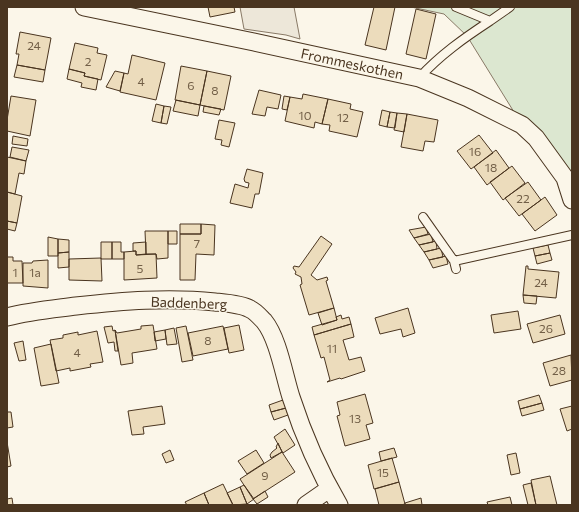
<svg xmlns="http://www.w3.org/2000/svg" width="579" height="512" font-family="Commissioner,sans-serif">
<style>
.green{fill:#dce7d0;stroke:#887966}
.parking{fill:#ede7d9;stroke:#887966}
.building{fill:#ecdcbc;stroke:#4a3520}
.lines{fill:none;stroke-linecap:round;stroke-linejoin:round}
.service-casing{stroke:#4a3520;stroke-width:10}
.minor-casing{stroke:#4a3520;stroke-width:19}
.service{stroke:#fbf6e9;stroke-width:8}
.minor{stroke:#fbf6e9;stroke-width:17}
.labels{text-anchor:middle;stroke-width:3;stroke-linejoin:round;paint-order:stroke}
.number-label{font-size:12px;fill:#725f47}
.street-label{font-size:14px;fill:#4a3520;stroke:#fbf6e9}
</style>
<rect width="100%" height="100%" fill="#fbf6e9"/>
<path class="green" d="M411 7H572V200L522 125 467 36 444 14Z"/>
<path class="parking" d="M240 7H294L300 39 286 35 244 29Z"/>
<path class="building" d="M208 7H234L235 12 210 17Z
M374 7H395L386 50 365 45Z
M416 9 436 14 426 59 406 54Z
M20 32 51 38 45 70 17 65 19 54H16Z
M75 43 98 48 97 53 107 55 101 80 84 76 85 73 69 69Z
M132 55 165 63 156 100 120 92 124 73 128 74Z
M17 65 45 70 43 82 14 77Z
M181 66 207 71 200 105 175 100Z
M69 69 85 73 84 76 98 79 96 90 81 87 82 83 67 79Z
M115 71 124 73 120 91 106 87Z
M207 71 231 76 224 110 200 105Z
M259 90 281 95 278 109 267 107 265 116 252 114Z
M303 94 328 99 322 124 315 122 314 128 285 121 290 97 302 99Z
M11 96 36 100 30 136 7 131V120Z
M284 96 290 97 287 110 282 109Z
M328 99 351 104 350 109 363 112 357 137 329 131 330 125 322 124Z
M176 100 200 105 198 116 173 111Z
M156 104 164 106 161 123 152 121Z
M164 106 171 107 167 124 161 123Z
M204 106 221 109 219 115 203 112Z
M382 110 390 112 387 127 379 125Z
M390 112 397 113 395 128 387 127Z
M397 113 407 114 404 132 394 130Z
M407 114 438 120 434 142 425 141 423 151 401 147Z
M219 120 235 123 229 147 221 145 222 140 215 139Z
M479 135 493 153 471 169 457 151Z
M13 136 28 139 27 146 12 144Z
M12 147 29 150 26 161 10 157Z
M496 150 509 168 487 185 474 167Z
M7 157 26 161 24 174 19 173 15 194 7 192Z
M512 166 525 183 503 200 490 182Z
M247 169 263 173 259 194H255L252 208 230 203 235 184 248 188 249 183 245 182 244 179Z
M528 182 541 200 519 216 505 198Z
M7 192 22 196 17 223 7 221Z
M545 197 557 215 535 231 522 214Z
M7 221 17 223 15 231 7 229Z
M180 224H201V234H180Z
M201 224 215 225 214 255 196 254 195 280H180V234H201Z
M426 227 428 234 414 238 409 230Z
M145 231H168V258L157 259 156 254H146Z
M168 231H177V244H168Z
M431 234 433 242 419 245 414 238Z
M321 236 332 244 311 275 317 280 327 277 328 280 326 281 334 308 309 315 300 285 302 284 301 277 295 274 296 272 293 268 294 266 299 267Z
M48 237 58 239V256H48Z
M58 239 69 240V252L58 253Z
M436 241 437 249 424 252 419 245Z
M101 242H112V259H101Z
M112 242H121V252H124V259H112Z
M146 242V254L136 255V251H133V243Z
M548 245 550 253 535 256 533 248Z
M441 248 443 257 429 260 424 252Z
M136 251V255L156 254 157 278 124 280V252Z
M69 252V267L58 268V253Z
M550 253 552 260 537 264 535 256Z
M446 256 448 264 433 268 429 260Z
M7 257H13V261H22L23 283H7V284Z
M101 258 102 281 69 280V259Z
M48 260V288L23 286V263H32L33 261Z
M526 266H528V269L559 272 556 298 523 295Z
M523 295 537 296 536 304 524 303Z
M334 308 337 320 322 325 318 313Z
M408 308 415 333 403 337 401 329 380 334 375 318Z
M518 311 521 329 494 333 491 315Z
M341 315 342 319 349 317 351 324 314 335 312 327 337 320 336 317Z
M560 315 565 334 533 343 527 324Z
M351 324 354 337 343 340 349 360 361 357 365 371 341 379 340 378 327 382 330 380 324 357 321 358 314 335Z
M153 325 157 349 132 353 133 363 121 365 115 330 117 333 141 329V326Z
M239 325 244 350 229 353 224 328Z
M112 326 113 331 115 330 118 351H115L114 342 108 343 104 327Z
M186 326 193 360 182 362 176 328Z
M223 326 228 349 193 356 188 333Z
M174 328 177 344 167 345 165 330Z
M165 330 166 339 155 341 154 332Z
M97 331 103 362 90 364 91 367 70 371V368L56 371 50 340 63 338V335L78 332V335Z
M23 341 26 360 19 361 14 343Z
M51 344 59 383 41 386 34 348Z
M571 355 572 380 550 386 543 363Z
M365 394 373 423 366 425 370 439 345 446 337 416 340 415 337 402Z
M539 395 542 403 520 409 518 401Z
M283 400 286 408 271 412 269 405Z
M542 403 544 410 522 416 520 409Z
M162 406 165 424 143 427 144 434 132 435 128 411Z
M572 406V429L567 431 560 409Z
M286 408 288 415 274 420 271 412Z
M7 412H11L13 427 7 428Z
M285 429 295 445 283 453 274 437Z
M7 442 11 466 7 467Z
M278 443 282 452 271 458 270 455 272 452 277 448 276 447Z
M394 448 397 457 381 461 379 452Z
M170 450 174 460 166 463 162 454Z
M256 450 264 463 247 474 238 461Z
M282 452 295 472 253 499 240 479Z
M516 453 520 473 511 475 507 455Z
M392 458 399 482 374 489 368 465Z
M550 476 557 505H536L531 480Z
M399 482 405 504 401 505H379L375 489Z
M531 483 536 505H528L523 485Z
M223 484 233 505H209L204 493Z
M244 485 254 499 247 504 240 487Z
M240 487 247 504 233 505 227 493Z
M265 491 268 497 257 504 253 499Z
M204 493 209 505H187L185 502Z
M510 497 512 505H488L487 502Z
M12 498 13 505H7V499Z
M421 498 422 505H405V503Z"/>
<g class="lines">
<defs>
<path id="service" d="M456 7 490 21 510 7
M419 78C440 55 464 38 490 21
M423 217 454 261 456 269
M454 261 572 235"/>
<path id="minor" d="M84 7 254 42 419 78 468 98 522 125 536 138 565 178 572 200
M7 317C30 311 53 309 76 306 122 301 168 297 215 302 225 303 241 304 250 309 255 311 260 317 264 321 278 338 284 375 291 397 303 434 319 471 339 505
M306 505 329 489"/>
</defs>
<use href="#service" class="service-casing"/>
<use href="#minor" class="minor-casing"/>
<use href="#service" class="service"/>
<use href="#minor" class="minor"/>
</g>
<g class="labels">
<g class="number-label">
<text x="34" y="50">24</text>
<text x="88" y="66">2</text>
<text x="141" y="86">4</text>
<text x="191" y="90">6</text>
<text x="215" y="95">8</text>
<text x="305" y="120">10</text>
<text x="343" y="122">12</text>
<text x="475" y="156">16</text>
<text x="491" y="172">18</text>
<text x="523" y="203">22</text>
<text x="197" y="248">7</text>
<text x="140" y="273">5</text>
<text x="15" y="277">1</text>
<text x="35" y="277">1a</text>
<text x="541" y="287">24</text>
<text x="546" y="333">26</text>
<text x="208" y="345">8</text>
<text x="332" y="353">11</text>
<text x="77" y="357">4</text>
<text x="559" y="375">28</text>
<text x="355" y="423">13</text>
<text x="383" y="477">15</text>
<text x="265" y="480">9</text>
</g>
<g class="street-label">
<text transform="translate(352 64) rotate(12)" y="5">Frommeskothen</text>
<text transform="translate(189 303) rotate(2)" y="5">Baddenberg</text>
</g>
</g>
<rect width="579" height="512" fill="none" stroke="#4a3520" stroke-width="16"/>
</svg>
